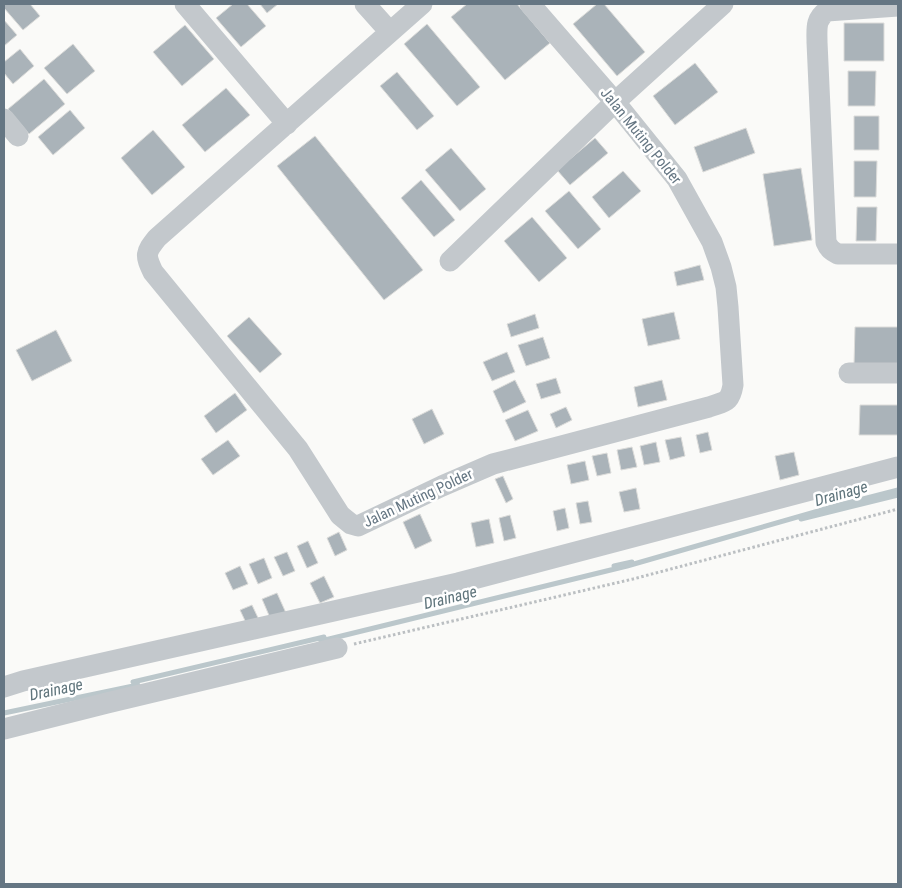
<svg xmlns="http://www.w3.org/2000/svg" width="902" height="888" font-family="'Roboto Condensed',sans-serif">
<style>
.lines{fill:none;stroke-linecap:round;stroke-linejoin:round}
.stream{stroke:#bbc7cb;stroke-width:5}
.building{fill:#aab3b9;stroke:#dcdcda}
.path{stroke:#bbbfc2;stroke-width:3;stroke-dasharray:2.5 2.5;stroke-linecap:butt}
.minor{stroke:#c3c8cc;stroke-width:21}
.labels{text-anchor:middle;stroke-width:5;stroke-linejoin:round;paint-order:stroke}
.street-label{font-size:15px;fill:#657683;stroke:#fff}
.water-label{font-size:16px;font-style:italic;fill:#60757c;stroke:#fff}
</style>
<rect width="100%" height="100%" fill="#fafaf8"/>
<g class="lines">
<path class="stream" d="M801 519 898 495
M614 566 632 562
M321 641 627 566 832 507 898 490
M133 682 324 637
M4 713 138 685"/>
</g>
<path class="building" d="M4 4H30L40 16 23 30 4 8Z
M233 4H247L266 26 241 47 216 18Z
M260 4H278L267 13Z
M467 4H517L550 43 505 80 451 17Z
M597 4H604L645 52 617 76 573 24Z
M4 20 17 35 4 46Z
M844 23H884V61H844Z
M427 24 480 87 457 106 404 44Z
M185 25 214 59 182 86 153 52Z
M73 44 95 71 67 94 44 68Z
M20 49 34 66 13 84 4 73V62Z
M695 63 718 92 675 125 653 96Z
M848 71H876L875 106H848Z
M397 72 434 116 417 130 380 86Z
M44 79 65 104 29 134 8 109Z
M226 88 250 115 205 152 182 125Z
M70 110 85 128 53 155 38 137Z
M854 116H879V150H854Z
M746 128 755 153 703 172 694 147Z
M153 130 185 167 152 195 121 158Z
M315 136 423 270 384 300 277 166Z
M595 138 608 153 570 185 557 170Z
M451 148 486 189 460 211 425 170Z
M854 161H877L876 197H854Z
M801 168 812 240 774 246 763 174Z
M623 171 641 191 609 218 592 197Z
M421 180 455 220 434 237 401 198Z
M569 191 601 229 578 249 545 211Z
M857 207H877L876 241H856Z
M532 217 567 258 539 282 504 241Z
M700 265 704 280 677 286 674 272Z
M674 312 680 339 648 346 642 319Z
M535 314 539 328 511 337 507 324Z
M249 317 282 354 260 373 227 336Z
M855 327H898V365L854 364Z
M56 330 72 361 32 381 16 350Z
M543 337 550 358 526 366 518 345Z
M507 352 515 372 492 381 483 362Z
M556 378 561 393 541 399 536 384Z
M515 380 526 402 503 413 493 391Z
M662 380 667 400 638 407 634 387Z
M235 393 247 410 216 433 204 416Z
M860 405H898V435H859Z
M566 407 572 420 556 428 550 414Z
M432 409 444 434 424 444 412 419Z
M528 410 538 431 515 441 505 420Z
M708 432 712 450 700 453 696 435Z
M681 437 685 456 670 460 665 440Z
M228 440 240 456 213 475 201 459Z
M656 442 660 462 644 465 640 446Z
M632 447 637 467 621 470 617 450Z
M794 452 799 475 780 480 775 456Z
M607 453 611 473 597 476 592 456Z
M585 461 589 480 571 484 567 465Z
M503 476 513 499 506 503 495 479Z
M636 488 640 509 624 512 619 492Z
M588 501 592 522 580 524 576 503Z
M565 508 569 528 557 531 553 511Z
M420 514 432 541 415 549 403 522Z
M510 515 516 538 504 541 499 518Z
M489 519 494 543 476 547 471 523Z
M339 532 347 550 335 556 327 538Z
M308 541 318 563 307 568 297 546Z
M287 552 295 571 283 576 274 557Z
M264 558 272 578 258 584 249 564Z
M240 566 248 584 233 590 225 573Z
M324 576 334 597 320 603 310 583Z
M277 593 286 613 271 620 262 599Z
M252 605 260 622 248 627 240 610Z"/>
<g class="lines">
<path class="path" d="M354 644 633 579 898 509"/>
<path class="minor" d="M185 4 287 124
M365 4 390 32
M422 4 157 238C145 253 145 255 153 272L298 449 340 515 351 524 358 526 442 486 493 464 709 407C725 401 730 403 733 385L728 307 726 287 721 267 712 242 677 179 615 102 530 4
M898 6 827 11C815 19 817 29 817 42L826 242C829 249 832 251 838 254H898
M4 119 18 136
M450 261 615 102 723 4
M849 373H898
M4 687 23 681 458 583 898 467
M4 729 107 703 337 648"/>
</g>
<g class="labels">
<g class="street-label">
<text transform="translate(641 136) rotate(51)" y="5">Jalan Muting Polder</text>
<text transform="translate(418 498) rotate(-25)" y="5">Jalan Muting Polder</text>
</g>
<g class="water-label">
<text transform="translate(841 493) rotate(-16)" y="6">Drainage</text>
<text transform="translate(450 597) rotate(-14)" y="6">Drainage</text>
<text transform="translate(56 689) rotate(-12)" y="6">Drainage</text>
</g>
</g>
<rect width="902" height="888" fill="none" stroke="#657683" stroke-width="10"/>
</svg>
